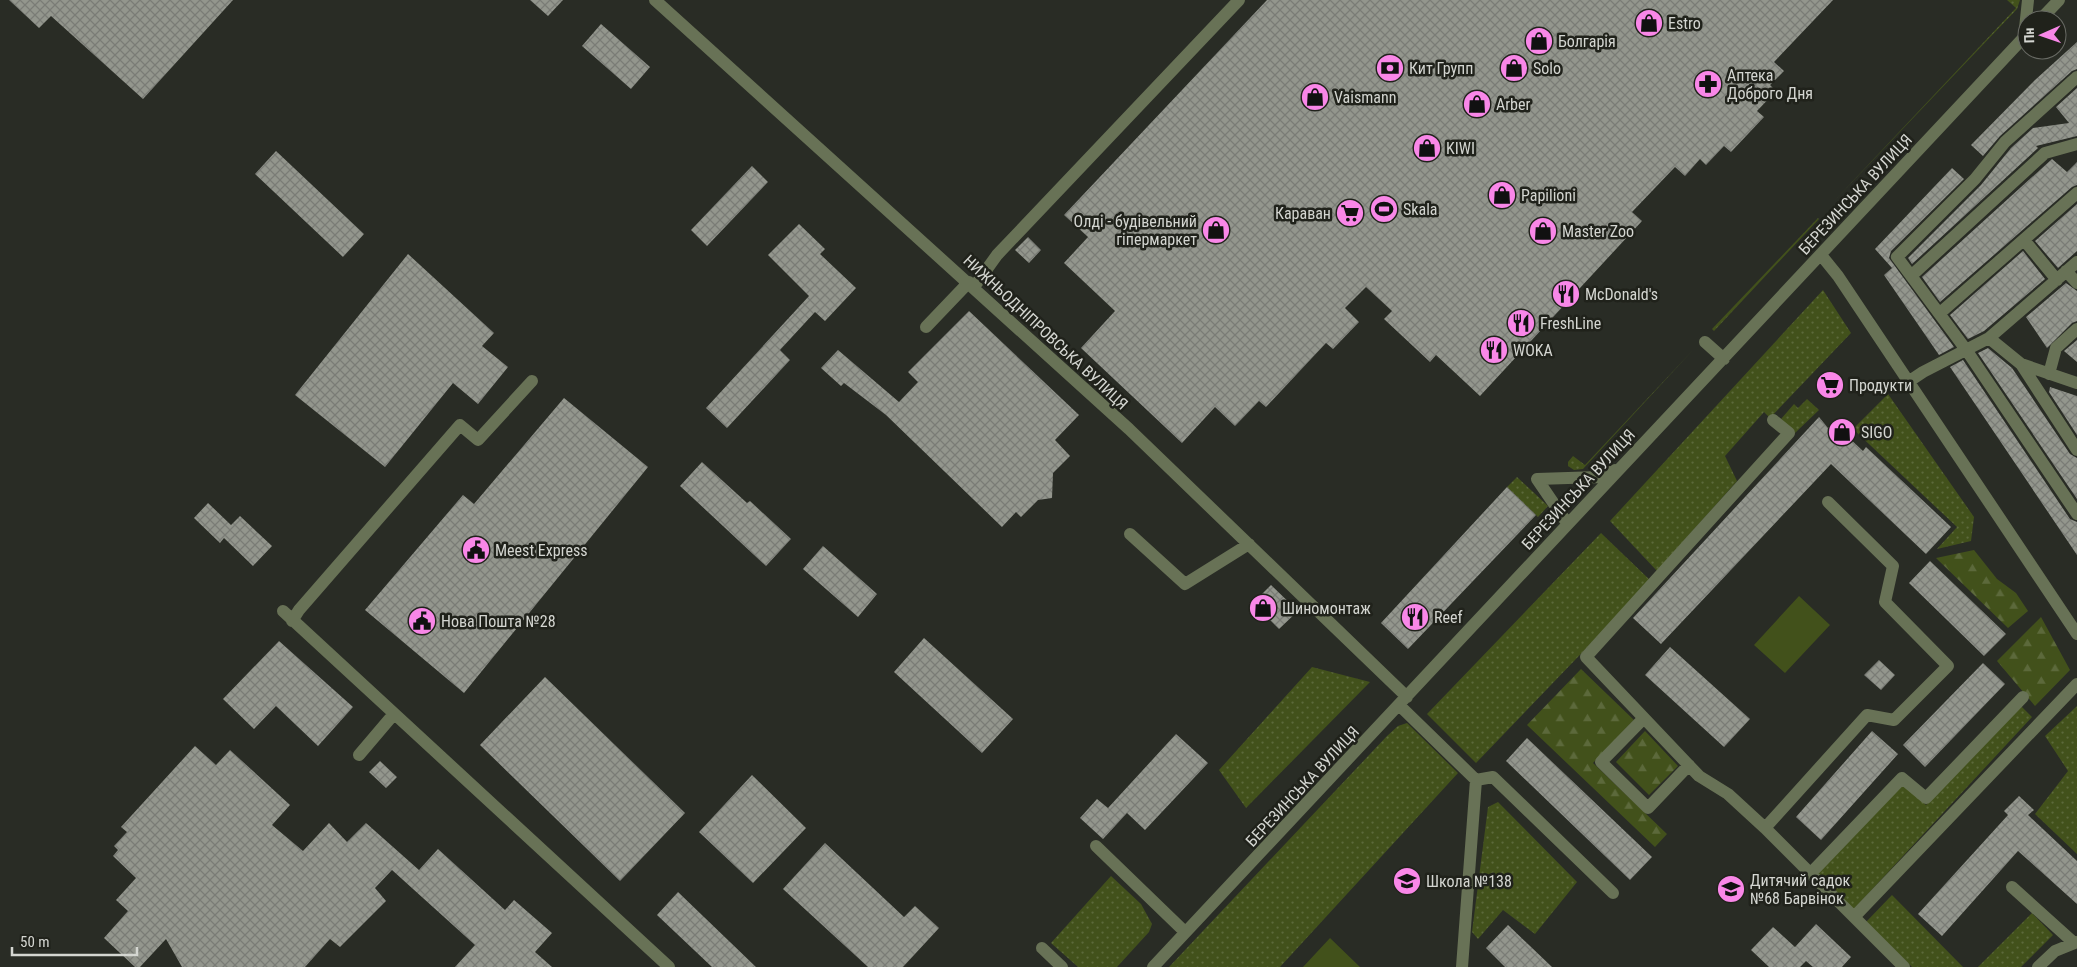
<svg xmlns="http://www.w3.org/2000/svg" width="2077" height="967" font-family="'Roboto Condensed',sans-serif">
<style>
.grass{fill:url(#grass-dots)}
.forest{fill:url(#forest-firs)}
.green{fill:#42511b}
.building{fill:url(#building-cross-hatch)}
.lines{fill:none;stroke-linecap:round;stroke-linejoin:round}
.minor{stroke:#687256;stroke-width:12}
.labels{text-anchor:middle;stroke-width:5;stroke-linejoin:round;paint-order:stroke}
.poi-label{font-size:16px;fill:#d4d6d1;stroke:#20221b;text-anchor:start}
.street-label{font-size:16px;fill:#d4d6d1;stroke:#20221b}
</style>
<defs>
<pattern id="grass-dots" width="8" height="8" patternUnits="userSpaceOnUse" patternTransform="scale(1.25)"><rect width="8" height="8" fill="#42511b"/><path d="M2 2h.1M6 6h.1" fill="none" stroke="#5c693b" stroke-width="1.8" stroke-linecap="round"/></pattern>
<pattern id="forest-firs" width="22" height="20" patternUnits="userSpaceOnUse" patternTransform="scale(1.25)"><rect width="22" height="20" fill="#42511b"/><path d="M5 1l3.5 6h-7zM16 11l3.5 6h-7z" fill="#5c693b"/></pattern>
<pattern id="building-cross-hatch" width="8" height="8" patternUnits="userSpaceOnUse" patternTransform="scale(1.25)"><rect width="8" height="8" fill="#93968d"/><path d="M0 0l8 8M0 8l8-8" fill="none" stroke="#7a7c76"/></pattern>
</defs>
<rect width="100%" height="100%" fill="#292c25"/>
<path class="grass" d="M2007 0H2020L2017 9 1834 201 2016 8Z
M1818 218 1819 219 1714 331 1712 329Z
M1823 290 1851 333 1770 418 1764 412 1725 456 1737 481 1657 571 1610 521Z
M1693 350 1583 469 1574 470 1568 466V462L1573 456 1585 465Z
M1888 394 1974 517 1971 541 1937 549 1957 527 1853 429Z
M1807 399 1819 410 1795 433 1781 419 1794 404 1798 408Z
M1517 477 1548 506 1538 517 1507 487Z
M1601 533 1651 581 1476 763 1427 714Z
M1312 667 1370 682 1246 808 1219 770Z
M2020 705 2032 717 1853 910 1816 874 1903 783 1926 805Z
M2077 706V854L2035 814 2068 771 2045 736Z
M1407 723 1458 773 1280 967H1169L1387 736 1398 726Z
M1498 802 1577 882 1535 934 1503 910 1478 939 1472 932 1488 807Z
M1111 876 1141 904 1152 924 1149 932 1117 967H1078L1051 943Z
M1892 895 1963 967H1912L1866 922Z
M2032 913 2053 935 2021 967H1978Z"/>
<path class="forest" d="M1974 550 1997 579 2016 593 2028 611 2008 628 1936 558Z
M2041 617 2070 670 2035 706 1997 661Z
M1581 669 1634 720 1593 763 1667 834 1655 847 1527 725Z
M1645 731 1678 766 1649 795 1616 762Z"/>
<path class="green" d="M1799 596 1830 625 1785 673 1754 645Z
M1330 938 1360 967H1303Z"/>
<path class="building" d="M9 0H233L143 99 51 16 39 28Z
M530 0H563L548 16Z
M1267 0H1833L1774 62 1784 71 1770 85 1776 91 1757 111 1764 117 1731 152 1724 146 1706 165 1700 159 1685 176 1675 167 1632 212 1642 221 1480 396 1436 355 1430 362 1384 319 1392 311 1366 287 1345 308 1359 322 1333 349 1326 343 1266 407 1259 401 1235 426 1215 407 1182 443 1081 348 1115 311 1064 263 1088 237 1064 215Z
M601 24 650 67 631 89 582 46Z
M2077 42V69L2072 71 2000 136 1983 156 1971 145 2035 80Z
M2077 88V136L2036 146 2038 148 1912 264 1908 258 1981 185 2011 148 2033 128 2069 123 2056 107Z
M276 151 364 234 343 257 255 174Z
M2052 159 2067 172 2077 162V185L2072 187 1940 302 1922 277Z
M752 166 768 182 707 246 691 230Z
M1952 168 1964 179 1891 251 1889 258 1954 347 1939 355 1884 275 1892 268 1875 249Z
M2077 204V251L2058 268 2035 241Z
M799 224 825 249 820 254 856 288 825 321 815 312 780 350 790 360 727 428 706 408 809 296 768 255Z
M1028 237 1041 250 1029 263 1015 250Z
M2023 251 2045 279 1984 331 1968 339 1950 315Z
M408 254 494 333 482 346 508 367 478 404 453 383 385 467 295 395Z
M2066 283 2077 291V321L2072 323 2047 348 2026 317Z
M969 311 1079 415 1055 440 1070 456 1053 473 1052 498 1038 500 1021 517 1016 512 1002 527 886 415 844 383 841 386 821 368 838 350 899 402 918 382 908 372Z
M2077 340V362L2064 351Z
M1988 348 2012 368 2070 454 2077 458V499L1978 353Z
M1963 360 2070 519 2077 522V555L1950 367Z
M2050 387 2077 396V435L2049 392Z
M564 398 648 467 464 693 365 610 463 495 474 504Z
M1819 417 1828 428 1833 423 1863 451 1866 447 1951 527 1926 554 1831 464 1661 644 1633 618Z
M702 462 747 503 750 501 791 539 766 566 680 486Z
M1507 487 1536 515 1408 649 1381 623Z
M208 503 231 525 240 516 272 546 253 566 224 538 220 543 194 518Z
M823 546 877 594 858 617 803 569Z
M1930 561 2006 634 1984 656 1909 583Z
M1271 585 1298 611 1279 629 1253 603Z
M924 638 1013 719 982 753 894 672Z
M279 641 353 707 318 746 276 706 254 729 223 699Z
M1670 647 1750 719 1724 747 1645 675Z
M1879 660 1895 675 1881 690 1864 675Z
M1983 663 2005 684 1925 767 1903 745Z
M545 677 685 813 620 881 480 745Z
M1872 731 1898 754 1821 840 1796 817Z
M1176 734 1208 763 1145 830 1127 813 1103 839 1080 818 1097 799 1108 808Z
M1527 738 1652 857 1630 880 1506 761Z
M195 746 216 765 230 750 290 805 272 825 303 851 329 823 347 842 366 823 419 870 438 849 505 910 514 900 552 933 535 952 552 967H455L475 945 392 870 375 888 386 901 340 947 330 939 305 967H182L166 939 140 967H135L104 938 128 911 116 900 136 878 113 856 118 850 114 846 127 832 121 827Z
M380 761 397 777 386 788 369 772Z
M752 775 806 828 753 883 699 832Z
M2019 796 2034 810 2028 815 2077 861V904L2018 851 1942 936 1918 914 2008 815 2004 811Z
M825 843 904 917 915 906 939 928 903 967H868L783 889Z
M678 892 756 967H712L657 915Z
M1816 924 1851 957 1842 967H1813L1806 961 1800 967H1769L1751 950 1773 927 1795 947Z
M1508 925 1552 967H1505L1486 948Z"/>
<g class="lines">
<path class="minor" d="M655 0 1129 429 1407 697
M2040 20 2059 0
M2024 38 2028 0
M2077 77 2005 142 1975 179 1897 257 1967 351 2077 514
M2024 240 2057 280
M1821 255 1838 276 2077 634
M2066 271 2077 283
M1911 276 2045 153 2077 144
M974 287 997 255 1239 0
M1940 313 2077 193
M926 327 969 282
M1989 338 2021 364 2077 450
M1705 342 1724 359
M2021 364 2077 383
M2049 374 2056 348 2077 329
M1908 382 1923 372 1989 338 2077 262
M1773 420 1789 433 1586 657 1699 776 1728 794 1765 828 1904 967
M1537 479 1599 477 1615 470
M1537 479 1567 523
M1130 534 1185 584 1249 544
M283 611 669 967
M292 621 299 610 460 425 478 440 532 381
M1399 705 1476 780 1462 967
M1644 718 1601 762 1648 808 1689 765
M359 755 393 715
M1476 780 1493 777 1613 893
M1765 828 1867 715 1894 720 1948 666 1885 602 1893 566 1828 502
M1096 846 1185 932
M1810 874 1902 778 1926 798 2023 697
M2012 887 2073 942
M1854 917 2077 684
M1042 948 1062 967
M1153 967 2027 34
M2038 967 2055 951 2077 942"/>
</g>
<defs>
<symbol id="shop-disc" viewBox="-11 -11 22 22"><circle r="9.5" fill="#f987e8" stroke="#20221b"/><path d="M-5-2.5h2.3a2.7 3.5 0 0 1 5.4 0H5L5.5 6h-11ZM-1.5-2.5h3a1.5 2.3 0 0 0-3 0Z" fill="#111"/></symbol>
<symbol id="bank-disc" viewBox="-11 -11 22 22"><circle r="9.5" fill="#f987e8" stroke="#20221b"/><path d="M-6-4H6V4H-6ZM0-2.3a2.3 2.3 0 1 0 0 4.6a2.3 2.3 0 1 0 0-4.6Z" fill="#111"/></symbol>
<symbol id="pharmacy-disc" viewBox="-11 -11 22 22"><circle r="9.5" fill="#f987e8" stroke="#20221b"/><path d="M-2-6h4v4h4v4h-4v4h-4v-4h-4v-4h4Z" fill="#111"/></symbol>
<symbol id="stadium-disc" viewBox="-11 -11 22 22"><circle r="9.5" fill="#f987e8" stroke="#20221b"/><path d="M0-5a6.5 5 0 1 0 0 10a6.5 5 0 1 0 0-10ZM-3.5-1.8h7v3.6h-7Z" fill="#111"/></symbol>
<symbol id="supermarket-disc" viewBox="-11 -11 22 22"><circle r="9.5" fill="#f987e8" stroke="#20221b"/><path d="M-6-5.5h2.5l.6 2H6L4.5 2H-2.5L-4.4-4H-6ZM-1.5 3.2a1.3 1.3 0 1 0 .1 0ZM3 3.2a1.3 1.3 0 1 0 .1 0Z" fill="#111"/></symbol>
<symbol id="restaurant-disc" viewBox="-11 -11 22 22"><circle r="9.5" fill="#f987e8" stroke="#20221b"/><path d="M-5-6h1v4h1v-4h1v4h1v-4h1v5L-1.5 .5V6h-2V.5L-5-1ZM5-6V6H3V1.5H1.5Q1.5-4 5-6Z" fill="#111"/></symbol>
<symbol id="civic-disc" viewBox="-11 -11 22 22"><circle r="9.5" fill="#f987e8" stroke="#20221b"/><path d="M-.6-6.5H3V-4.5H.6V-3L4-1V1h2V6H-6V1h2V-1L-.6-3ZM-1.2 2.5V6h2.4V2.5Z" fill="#111"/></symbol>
<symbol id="school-disc" viewBox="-11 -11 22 22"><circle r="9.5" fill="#f987e8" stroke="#20221b"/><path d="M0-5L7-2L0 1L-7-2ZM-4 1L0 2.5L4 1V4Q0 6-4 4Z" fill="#111"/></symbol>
</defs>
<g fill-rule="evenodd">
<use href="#shop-disc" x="1633" y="7" width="32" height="32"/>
<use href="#shop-disc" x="1523" y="25" width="32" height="32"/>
<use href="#bank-disc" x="1374" y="52" width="32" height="32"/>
<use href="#shop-disc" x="1498" y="52" width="32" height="32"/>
<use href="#pharmacy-disc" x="1692" y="68" width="32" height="32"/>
<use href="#shop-disc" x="1299" y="81" width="32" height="32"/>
<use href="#shop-disc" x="1461" y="88" width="32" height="32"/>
<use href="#shop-disc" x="1411" y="132" width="32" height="32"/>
<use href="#shop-disc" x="1486" y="179" width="32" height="32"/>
<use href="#stadium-disc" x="1368" y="193" width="32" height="32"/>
<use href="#supermarket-disc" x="1334" y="197" width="32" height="32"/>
<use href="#shop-disc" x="1200" y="214" width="32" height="32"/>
<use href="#shop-disc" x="1527" y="215" width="32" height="32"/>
<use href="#restaurant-disc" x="1550" y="278" width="32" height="32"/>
<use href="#restaurant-disc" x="1505" y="307" width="32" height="32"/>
<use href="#restaurant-disc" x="1478" y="334" width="32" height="32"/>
<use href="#supermarket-disc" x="1814" y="369" width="32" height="32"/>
<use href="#shop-disc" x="1826" y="416" width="32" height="32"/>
<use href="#civic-disc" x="460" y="534" width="32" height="32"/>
<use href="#shop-disc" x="1247" y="592" width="32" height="32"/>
<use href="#restaurant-disc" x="1399" y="601" width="32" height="32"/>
<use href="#civic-disc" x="406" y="605" width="32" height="32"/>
<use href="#school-disc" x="1391" y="865" width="32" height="32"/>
<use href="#school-disc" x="1715" y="873" width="32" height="32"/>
</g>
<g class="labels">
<g class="poi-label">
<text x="1668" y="29">Estro</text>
<text x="1558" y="47">Болгарія</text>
<text x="1409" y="74">Кит Групп</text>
<text x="1533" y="74">Solo</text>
<text x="1727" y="81">Аптека<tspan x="1727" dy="18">Доброго Дня</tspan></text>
<text x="1334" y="103">Vaismann</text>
<text x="1496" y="110">Arber</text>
<text x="1446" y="154">KIWI</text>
<text x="1521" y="201">Papilioni</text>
<text x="1403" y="215">Skala</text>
<text x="1331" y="219" text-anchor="end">Караван</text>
<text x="1197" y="227" text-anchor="end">Олді - будівельний<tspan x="1197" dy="18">гіпермаркет</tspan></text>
<text x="1562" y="237">Master Zoo</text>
<text x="1585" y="300">McDonald's</text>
<text x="1540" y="329">FreshLine</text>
<text x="1513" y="356">WOKA</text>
<text x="1849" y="391">Продукти</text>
<text x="1861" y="438">SIGO</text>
<text x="495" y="556">Meest Express</text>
<text x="1282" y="614">Шиномонтаж</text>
<text x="1434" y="623">Reef</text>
<text x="441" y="627">Нова Пошта №28</text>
<text x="1750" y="886">Дитячий садок<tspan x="1750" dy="18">№68 Барвінок</tspan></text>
<text x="1426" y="887">Школа №138</text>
</g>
<g class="street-label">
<text transform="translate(1855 194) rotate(-47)" y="6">БЕРЕЗИНСЬКА ВУЛИЦЯ</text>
<text transform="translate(1046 332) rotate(43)" y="6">НИЖНЬОДНІПРОВСЬКА ВУЛИЦЯ</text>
<text transform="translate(1578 489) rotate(-47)" y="6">БЕРЕЗИНСЬКА ВУЛИЦЯ</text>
<text transform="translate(1302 786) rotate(-47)" y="6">БЕРЕЗИНСЬКА ВУЛИЦЯ</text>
</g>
</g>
<g transform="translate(2042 35) rotate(268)"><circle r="24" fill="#20221b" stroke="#686a64"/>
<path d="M0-4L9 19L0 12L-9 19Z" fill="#f987e8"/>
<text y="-8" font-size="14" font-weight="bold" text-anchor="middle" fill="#d4d6d1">Пн</text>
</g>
<path d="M12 947v8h125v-8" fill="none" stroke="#d4d6d1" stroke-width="2.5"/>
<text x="20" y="947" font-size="15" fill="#d4d6d1" stroke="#20221b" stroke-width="4" paint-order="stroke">50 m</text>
</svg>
